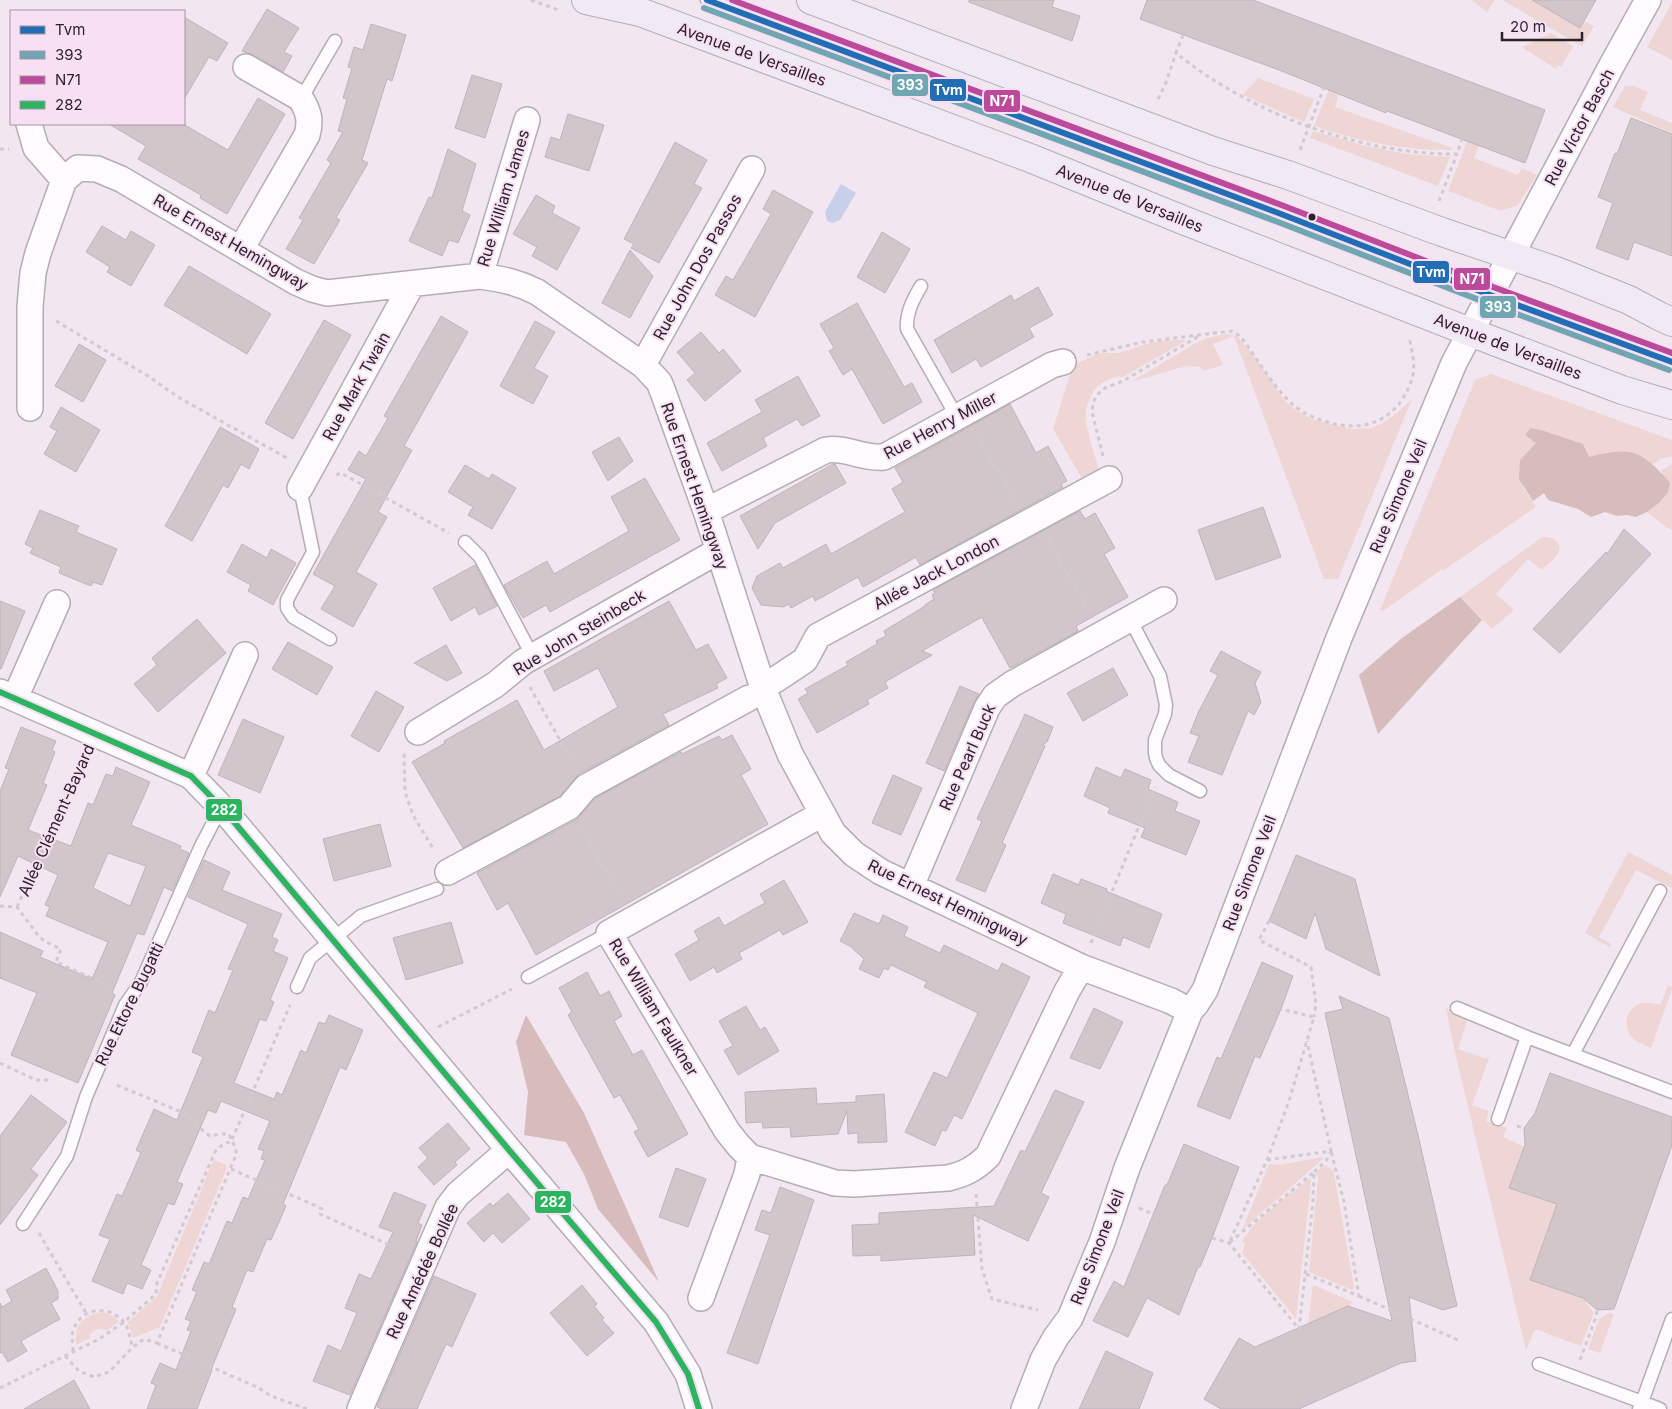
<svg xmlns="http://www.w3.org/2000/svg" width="1672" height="1409" font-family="Inter,sans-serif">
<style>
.green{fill:#eed6d4}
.forest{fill:#d6bcbb}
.water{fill:#c8cfe8}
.building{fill:#d2c6cb;stroke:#bfb4ba;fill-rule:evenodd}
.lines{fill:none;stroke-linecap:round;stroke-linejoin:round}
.lane-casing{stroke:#b6acb5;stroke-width:15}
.street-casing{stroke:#b6acb5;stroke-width:28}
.primary-casing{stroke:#b6acbc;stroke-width:30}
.path{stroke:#d0cbce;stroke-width:3;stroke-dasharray:4 4;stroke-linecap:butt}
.lane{stroke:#fdfbfd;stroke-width:12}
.street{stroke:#fdfbfd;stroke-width:25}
.primary{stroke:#efeaf3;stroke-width:28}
.bus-1-casing{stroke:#f8e0f4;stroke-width:10}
.bus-2-casing{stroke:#f8e0f4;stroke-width:10}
.bus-3-casing{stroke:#f8e0f4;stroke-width:10}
.bus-4-casing{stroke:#f8e0f4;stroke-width:10}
.bus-1{stroke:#216eb4;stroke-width:6}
.bus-2{stroke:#70a6b1;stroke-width:6}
.bus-3{stroke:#bb4a9b;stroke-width:6}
.bus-4{stroke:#2cb461;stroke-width:6}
.bus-dot{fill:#2b222a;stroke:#f8e0f4;stroke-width:2}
.labels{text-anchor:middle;stroke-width:4;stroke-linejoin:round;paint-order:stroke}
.street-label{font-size:16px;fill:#2b222a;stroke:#f8e0f4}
.line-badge{stroke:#f8e0f4;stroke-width:2}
.badge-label{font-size:14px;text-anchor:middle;font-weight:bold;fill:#fff}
</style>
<rect width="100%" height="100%" fill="#f2e6f0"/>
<path class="green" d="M1472 0H1495L1487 12Z
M1502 0H1532L1580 27 1584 21 1594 26 1582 46Z
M1672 3V60L1647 47Z
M1551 33 1573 46 1561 67 1558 65 1556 69 1522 47Z
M1258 78 1314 99 1304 122 1243 95Z
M1625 86H1634L1648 92 1640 110 1672 123V133L1613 107Z
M1329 89 1339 93 1335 107 1452 148 1451 150C1405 151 1358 141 1314 126Z
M1313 131 1362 145 1407 154 1450 157 1438 186 1310 138Z
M1467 141 1479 145 1474 158 1518 175 1522 168 1537 175 1518 205 1501 211 1448 191Z
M1226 334 1237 336 1254 356 1286 402 1296 410 1312 419 1351 429 1371 428 1379 425 1393 416 1412 399 1338 579H1324L1234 336 1213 344 1223 365 1203 371 1200 367 1189 366 1179 368 1131 382 1194 344 1207 338Z
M1187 340 1123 377C1116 375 1110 379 1104 382 1099 384 1096 387 1093 392 1090 398 1087 404 1086 410 1084 428 1096 458 1101 475L1084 482 1053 429 1073 365 1100 353H1119L1146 344 1161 341Z
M1491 374 1672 440V456L1660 459 1652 465 1646 461 1611 452 1589 457 1537 443 1520 460 1523 487 1536 507 1444 570 1442 569 1385 610H1380L1475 380Z
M1672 464V530L1666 527 1647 512 1659 503 1662 472 1660 471Z
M1542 537C1548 537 1553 537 1557 542 1566 552 1548 563 1542 570L1528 559 1496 594 1514 610 1492 629 1460 597Z
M1628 852 1672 875V888L1636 870 1599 937 1611 944 1609 947 1585 933Z
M1668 986 1672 987V989L1651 1048C1645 1045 1636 1042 1631 1036 1623 1027 1626 1010 1637 1005 1644 1001 1654 1003 1660 1005Z
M1446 1008 1468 1018 1458 1049 1487 1059 1488 1056 1489 1058 1472 1105 1489 1111 1486 1121 1507 1128 1503 1137 1524 1147 1509 1188 1557 1204 1530 1280 1587 1300 1586 1303 1594 1313 1581 1346 1535 1329 1526 1350 1454 1048Z
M1322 1157 1323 1159 1242 1230 1269 1164 1280 1165Z
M215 1160 226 1165 227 1168 160 1327 133 1338 128 1322 157 1296 212 1164Z
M1325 1165 1334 1171V1174L1354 1287 1352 1290 1309 1272 1318 1178 1315 1173Z
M1310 1178 1311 1183 1296 1319 1242 1253 1245 1244 1242 1241C1257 1216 1287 1197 1310 1178Z
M1313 1285 1353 1302 1348 1306 1308 1324Z
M102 1312 113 1316 119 1321 107 1331C101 1327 95 1329 90 1334V1338L76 1345C74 1324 83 1316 102 1312Z
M1610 1313 1614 1314 1600 1353 1588 1349 1599 1319Z"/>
<path class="forest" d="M1531 428 1544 431 1583 444 1589 457C1601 454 1620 449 1633 453 1646 456 1662 473 1670 483L1668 492 1659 503 1647 512 1636 517 1627 515 1617 516 1605 512 1591 517 1578 509 1548 500 1544 493 1533 501 1519 479 1520 460 1536 443 1525 435Z
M1460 597 1482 620 1378 734 1359 675 1402 638Z
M526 1015 584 1113 659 1282 598 1209 584 1174 566 1142 524 1135 528 1092 516 1042Z"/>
<path class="water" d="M841 184 856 193 840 220 832 223 827 221 825 212Z"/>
<path class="building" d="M969 0H1054L1052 7 1080 16 1072 41 969 2Z
M1147 0H1253L1545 110 1525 163 1387 111 1386 113 1279 70 1140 19Z
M1532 0H1596L1580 28Z
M267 9 299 28 284 52 292 56 283 72 253 55 242 51Z
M184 17 228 43 217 61 209 57 184 99Z
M371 24 406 35 392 81 387 79 362 160 368 163 336 218 340 220 314 264 286 249 303 220 299 218 331 163 327 160 343 132 338 131 347 99 343 98 352 68 348 67 354 47 363 50Z
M472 75 502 84 485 138 455 128Z
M258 98 285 114 227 214 200 198 201 195 138 159 146 146 109 124H183L228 150Z
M568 114 604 125 589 171 545 157 551 137 560 140Z
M1631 118 1672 134V256L1634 242 1628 260 1596 248 1613 203 1598 197 1615 153 1617 154Z
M675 142 707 160 694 184 702 188 659 263 631 248 634 244 624 239Z
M448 149 476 164 462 211 470 215 458 243 449 240 442 256 409 241 429 197 432 198Z
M773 190 813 212 755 317 715 295 726 276 733 280 771 214 763 209Z
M536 195 555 206 552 213 580 228 557 270 532 256 537 247 513 234Z
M102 226 126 240 131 231 155 245 131 286 107 272 110 267 86 252Z
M882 232 910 249 885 293 857 277Z
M630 250 653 276 630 318 602 303Z
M189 266 271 314 247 354 164 305Z
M1038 287 1053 315 1029 328 1034 337 981 367 976 359 952 373 934 340 1011 295 1014 301Z
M857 303 904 387 912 383 922 402 883 424 852 369 843 375 829 351 834 348 820 324Z
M441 316 468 332 404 446 412 450 378 512 387 517 356 572 377 584 353 627 321 609 335 586 313 574 366 479 348 470 359 451 366 456 388 418 384 416Z
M324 320 351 335 293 439 265 423Z
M535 321 555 332 534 368 548 376 533 404 500 386Z
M701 332 719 353 723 349 741 371 705 401 687 380 695 373 677 352Z
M79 344 106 360 83 402 55 386Z
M798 376 820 416 802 426 797 419 763 438 767 446 722 471 707 443 762 412 755 400Z
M1010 404 1036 453 1048 446 1067 481 1061 484 1063 487 920 565 916 557 863 587 858 577 815 601 813 596 791 608 789 604 783 607 761 605 752 588 757 576 780 563 783 568 826 544 831 554 905 512 892 489 903 482 895 468Z
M61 407 100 430 76 472 44 454 57 431 50 427Z
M220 427 259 449 249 469 241 464 228 488 223 485 192 541 165 526Z
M619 437 633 461 608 481 592 452Z
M833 464H835L846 483 775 523 758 549 740 516Z
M465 465 489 479 492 474 516 488 492 529 468 515 473 507 448 492Z
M645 478 680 540 550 612 546 605 523 618 504 585 547 561 554 574 629 531 611 497Z
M1263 507 1281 557 1216 580 1198 530Z
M40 510 79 526 76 532 117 549 102 585 93 582 91 586 59 573 61 567 30 553 33 548 25 544Z
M1080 511 1085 519 1095 513 1115 548 1104 554 1128 597 1076 626 1078 631 1010 668 986 625 987 623 985 624 982 617 922 651 932 655 885 682 888 688 867 700 869 704 817 733 798 699 808 693 805 689 848 665 846 662 877 644 876 641 886 636 884 631 925 606V605L934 599 932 595 935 593 933 590Z
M1624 529 1651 554 1560 653 1533 629 1606 552 1607 554Z
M242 544 267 558 271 549 296 563 273 605 248 591 251 585 227 572Z
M475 565 497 606 479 615 475 607 451 621 433 588Z
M0 601 25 611 1 669H0Z
M669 601 696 650 708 644 727 678 716 684 718 688 663 714 669 725 579 774 560 796 463 848 412 762 445 743 444 741 517 700 544 750 618 707 598 668 554 691 544 671Z
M197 619 226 653 158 712 134 684 157 665 152 658Z
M288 642 333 667 317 695 272 669Z
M446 645 462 673 447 681 414 663Z
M1221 651 1261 672 1255 683 1261 702 1254 715 1248 711 1222 775 1188 762 1199 736 1190 733 1199 711 1218 675 1210 671Z
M1113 668 1128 695 1083 721 1067 693Z
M960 686 979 694 974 702 944 771 926 763Z
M376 691 404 707 379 752 351 736Z
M1025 714 1053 727 1047 742 1043 744 1045 746 1002 843 1006 845 985 892 956 880 982 821 977 819Z
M243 719 284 737 260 793 218 775Z
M21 727 56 741 52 750 55 752 43 783 47 785 28 830 71 846 88 803 93 805 106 774 113 776 116 767 150 782 131 825 181 846 180 849 189 853 172 891 164 887 144 935 137 933 112 993 115 995 78 1083 11 1055 37 993 0 978V932L43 951 40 957 92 979 108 942 46 916 50 907 45 905 58 875 18 856 0 897V791L9 769 5 768ZM108 853 146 866 130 906 93 888Z
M732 735 751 769 741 775 768 824 536 955 508 903 497 910 477 873 576 820 595 798 681 752 682 754 719 736 722 740Z
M1096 767 1121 778 1125 769 1151 780 1148 789 1178 802 1175 811 1200 821 1186 855 1141 837 1145 828 1108 813 1110 808 1084 796Z
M893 775 922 788 901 835 872 823Z
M380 824 391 866 334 881 323 839Z
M1296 855 1355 879 1380 976 1326 949 1315 913 1306 939 1269 921Z
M204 860 230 872 222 890 282 914 272 937 278 940 273 951 288 958 270 1000 274 1002 266 1021 260 1019 234 1083 274 1099 277 1092 282 1095 301 1050 306 1053 319 1022 325 1024 329 1015 363 1030 346 1070 340 1067 283 1204 286 1206 271 1240 267 1239 253 1272 247 1270 232 1307 236 1309 211 1370H212L197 1409H147L156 1385 151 1383 160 1363 176 1370 191 1331 187 1330 191 1321 185 1319 197 1292 192 1290 204 1262 209 1264 227 1221 232 1223 243 1197 248 1199 265 1160 261 1159 264 1151 258 1149 270 1121 221 1101 216 1113 208 1110 177 1182 183 1184 174 1205 168 1203 141 1265 151 1270 142 1289 127 1283 123 1294 92 1281 110 1239 99 1235 117 1194 122 1196 141 1153 136 1150 154 1109 177 1120 203 1057 192 1052 209 1010 215 1013 233 970 228 969 248 924 188 897Z
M1053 874 1079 885 1081 879 1107 889 1106 891 1162 914 1149 948 1123 937 1120 946 1063 923 1066 914 1041 903Z
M784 880 808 922 783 935 780 930 739 953 742 959 717 973 714 967 690 981 675 954 699 940 694 931 719 917 724 926 765 903 760 894Z
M854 913 879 924 883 915 908 927 904 936 940 953 944 945 998 971 1002 963 1030 977 962 1119 954 1115 946 1131 942 1130 935 1146 905 1132 934 1072 947 1078 978 1013 924 987 927 982 891 965 888 970 884 968 879 978 859 969 864 959 850 946 840 941Z
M451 922 463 963 406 980 393 938Z
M1262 962 1293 976 1281 1009 1260 1058 1255 1056 1230 1119 1197 1106 1217 1057 1221 1059Z
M587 972 600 996 609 991 622 1016 614 1021 633 1055 642 1050 688 1134 648 1157 634 1132 639 1129 620 1095 614 1098 568 1015 572 1012 559 988Z
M1339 996 1389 1018 1418 1135 1457 1306 1443 1310 1409 1297 1416 1361 1401 1363 1299 1409H1221L1204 1399 1239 1338 1255 1347 1348 1306 1392 1321 1325 1013 1343 1009Z
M746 1006 760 1030 765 1027 779 1051 738 1075 724 1050 733 1046 719 1021Z
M1094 1008 1123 1022 1100 1069 1070 1058Z
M1550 1073 1672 1117V1145L1614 1309 1597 1310 1583 1298 1530 1280 1557 1204 1509 1188 1525 1145 1524 1128 1535 1113Z
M816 1088 817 1104 856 1102V1096L884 1094 887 1142 858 1143V1133L848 1134 847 1111 838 1134 791 1137 790 1127 763 1128 762 1122 746 1123 745 1092Z
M1055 1090 1084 1102 1041 1193 1049 1197 1028 1241 973 1215 975 1255 881 1261V1255L853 1256 852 1225 879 1224V1213L994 1206 1021 1150 1025 1152Z
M31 1095 67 1122 31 1169 38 1175 0 1225V1136Z
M448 1123 470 1149 455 1162 457 1165 434 1185 418 1167 428 1158 419 1148Z
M1184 1144 1239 1167 1212 1238 1200 1267H1198L1179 1315 1147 1298 1128 1337 1093 1321 1114 1281 1124 1287 1165 1185H1167Z
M676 1168 706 1179 688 1227 659 1217Z
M780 1187 814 1200 758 1364 727 1353 770 1235 755 1230 762 1210 771 1213Z
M394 1192 426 1205 418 1223 422 1225 416 1241 417 1242 350 1395 313 1381 328 1345 341 1351 357 1313 345 1308 359 1274 371 1279 393 1232 379 1227Z
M508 1193 530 1219 502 1243 493 1233 484 1242 467 1223 490 1203 493 1206Z
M46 1268 58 1291V1299L51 1303 60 1319 21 1341 27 1351 8 1362 2 1352 0 1353V1303L2 1307 12 1301 6 1290Z
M434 1276 476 1294 452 1347 446 1344 417 1409H382L377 1407Z
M582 1285 597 1304 594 1306 604 1318 602 1320 614 1333 587 1356 550 1313Z
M1106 1351 1153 1373 1139 1409H1079Z
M74 1380 90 1409H24L64 1386Z"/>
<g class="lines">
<defs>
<path id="lane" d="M707 0 1281 214 1490 295 1672 362
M305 103V94L308 87 335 41
M921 286C913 300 906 312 907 329L957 417
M300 488 313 552 287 600V608L293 617 330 639
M465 542 480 557 533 657
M1130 619 1160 676 1166 705 1165 714 1155 740V752L1156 758 1159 765 1169 775 1200 791
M528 977 609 933
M297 987 310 958 361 916 437 889
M1457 1008 1527 1037 1498 1119
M1527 1037 1672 1092
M1573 1054 1660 891
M23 1224 67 1156 86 1097 125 1005 141 982 201 846 214 821 224 810
M1539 1364 1642 1402 1639 1409
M1660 1409 1642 1402 1672 1319"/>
<path id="street" d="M29 124 36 148 64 180 38 253 33 273 30 306V408
M64 180 78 168 97 169 121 179 296 282 312 289 327 293 480 276C502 279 517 282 537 292L643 365 659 382 663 392 706 511 763 688 790 754 833 833 854 854 881 872 1081 967 1171 1001 1190 1011
M241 249 307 135C311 121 309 111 300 98L246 67
M480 276 527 120
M643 365 752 169
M300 488 412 284
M706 511 826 450C847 447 862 459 884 457L1052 365 1063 362
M775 680 805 660 818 636 1109 479
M0 692 191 776 224 810 509 1150 656 1322 688 1374 699 1409
M15 698 57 603
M418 732 495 685 523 662 718 551
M191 776 245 655
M822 814 609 933 727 1131 739 1146 750 1157 835 1183 854 1184 948 1178C965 1174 976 1168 988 1156L1067 991 1081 967
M448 872 569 807 586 787 749 698
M911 886 987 708 995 696 1012 684 1164 600
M701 1298 747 1174 750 1157
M360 1409 448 1207 458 1194 509 1150
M1024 1409 1043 1360 1056 1337 1070 1318 1102 1242 1127 1168 1190 1011 1196 1004 1205 990 1339 638 1454 363 1613 63 1648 0"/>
<path id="primary" d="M586 0 640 12 1030 158 1188 222 1470 332 1622 390 1672 405
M811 0 1213 151 1288 175 1442 232 1556 271 1629 300 1659 316 1672 322"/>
</defs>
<use href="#lane" class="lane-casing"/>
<use href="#street" class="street-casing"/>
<use href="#primary" class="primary-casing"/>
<path class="path" d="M531 0 561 11
M1183 35 1176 53C1250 113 1361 155 1457 154L1462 139
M1158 99 1165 85 1176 53
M0 149H9
M1300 150 1324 87
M1439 201 1457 154
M56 321 148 376 178 397 287 458
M1087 355 1143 342 1232 331 1240 336C1259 360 1277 396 1303 412 1313 418 1324 421 1335 424 1372 432 1400 415 1412 379 1416 367 1412 353 1410 341L1413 340
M978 435 1015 501
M1103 456 1092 412 1093 404 1096 396 1105 388 1123 381 1199 336
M336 475 341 473 449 533
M1048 539 1089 612
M530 687 574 765
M405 754 404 756 405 792 413 815 434 850
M581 829 621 897
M0 906 17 907 37 934 44 941 61 949 56 962 114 988
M17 907 84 756
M1269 921 1259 940 1311 967 1316 1005 1314 1017
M1091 943 1155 787
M438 1027 512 989
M0 1063 36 1080H48
M1517 1126 1524 1128
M1267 1160 1331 1151 1307 1041
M231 1169 314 1205 322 1209 320 1214 401 1250
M1314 1172 1326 1161 1331 1151
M976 1194 982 1269 992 1299 1038 1310
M1139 1208 1153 1214
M39 1233 86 1313
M1212 1238 1229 1243 1299 1329 1313 1201 1314 1172 1229 1243 1267 1160 1289 1101 1314 1017 1281 1009
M1306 1274 1359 1296 1344 1202 1331 1151
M1359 1296 1460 1341
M157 1343 259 1388 271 1396 307 1409
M73 1351C73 1345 71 1337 73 1331 80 1308 107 1304 123 1321 130 1328 129 1339 133 1347
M65 1356 79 1371 94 1377 109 1372 133 1347 144 1339 157 1343 236 1155V1149L229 1134H221L210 1136 197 1126 189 1115 114 1084
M1580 1360 1596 1317 1597 1310
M0 1388 99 1339 124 1322 156 1294 157 1283 216 1150 225 1143 231 1142 290 1005"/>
<use href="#lane" class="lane"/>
<use href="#street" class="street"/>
<use href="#primary" class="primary"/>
<defs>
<path id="bus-1" d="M707 0 1281 214 1490 295 1672 362"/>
<path id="bus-2" d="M704 8 1278 222 1487 303 1669 370"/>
<path id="bus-3" d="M732 0 1284 206 1493 287 1672 353"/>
<path id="bus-4" d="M0 692 191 776 224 810 509 1150 656 1322 688 1374 699 1409"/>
</defs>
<use href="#bus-1" class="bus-1-casing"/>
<use href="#bus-2" class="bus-2-casing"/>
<use href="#bus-3" class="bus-3-casing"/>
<use href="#bus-4" class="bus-4-casing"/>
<use href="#bus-1" class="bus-1"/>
<use href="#bus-2" class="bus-2"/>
<use href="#bus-3" class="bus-3"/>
<use href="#bus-4" class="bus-4"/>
</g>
<circle class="bus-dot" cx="1312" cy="217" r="4.5"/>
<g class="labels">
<g class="street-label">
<text transform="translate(752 54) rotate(20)" y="6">Avenue de Versailles</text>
<text transform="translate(1579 127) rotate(-62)" y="6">Rue Victor Basch</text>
<text transform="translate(503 198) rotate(-73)" y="6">Rue William James</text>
<text transform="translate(1130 198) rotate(22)" y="6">Avenue de Versailles</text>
<text transform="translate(231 242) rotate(30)" y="6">Rue Ernest Hemingway</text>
<text transform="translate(697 267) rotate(-61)" y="6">Rue John Dos Passos</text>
<text transform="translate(1508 346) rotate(21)" y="6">Avenue de Versailles</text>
<text transform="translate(356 386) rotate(-61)" y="6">Rue Mark Twain</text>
<text transform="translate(940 425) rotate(-28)" y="6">Rue Henry Miller</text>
<text transform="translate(695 486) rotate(71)" y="6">Rue Ernest Hemingway</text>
<text transform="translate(1398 496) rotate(-67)" y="6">Rue Simone Veil</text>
<text transform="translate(936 572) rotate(-28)" y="6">Allée Jack London</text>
<text transform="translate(579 632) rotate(-31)" y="6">Rue John Steinbeck</text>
<text transform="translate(967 757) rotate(-66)" y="6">Rue Pearl Buck</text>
<text transform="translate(56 820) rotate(-66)" y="6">Allée Clément-Bayard</text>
<text transform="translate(1249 873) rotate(-69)" y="6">Rue Simone Veil</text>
<text transform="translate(948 902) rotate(26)" y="6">Rue Ernest Hemingway</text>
<text transform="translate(129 1004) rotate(-64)" y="6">Rue Ettore Bugatti</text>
<text transform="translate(654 1007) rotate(59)" y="6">Rue William Faulkner</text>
<text transform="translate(1097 1247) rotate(-69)" y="6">Rue Simone Veil</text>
<text transform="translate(422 1271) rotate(-65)" y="6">Rue Amédée Bollée</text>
</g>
</g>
<g class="line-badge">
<rect x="891" y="73" width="38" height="24" rx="5" fill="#70a6b1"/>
<rect x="929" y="78" width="38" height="24" rx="5" fill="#216eb4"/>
<rect x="983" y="89" width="38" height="24" rx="5" fill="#bb4a9b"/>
<rect x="1412" y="260" width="38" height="24" rx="5" fill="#216eb4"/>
<rect x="1453" y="267" width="38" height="24" rx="5" fill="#bb4a9b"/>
<rect x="1479" y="295" width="38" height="24" rx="5" fill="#70a6b1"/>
<rect x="205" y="798" width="38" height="24" rx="5" fill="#2cb461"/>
<rect x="534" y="1190" width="38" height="24" rx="5" fill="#2cb461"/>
</g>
<g class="badge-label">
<text x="910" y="90">393</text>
<text x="948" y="95">Tvm</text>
<text x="1002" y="106">N71</text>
<text x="1431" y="277">Tvm</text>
<text x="1472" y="284">N71</text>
<text x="1498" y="312">393</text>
<text x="224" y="815">282</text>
<text x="553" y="1207">282</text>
</g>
<rect x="10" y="10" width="175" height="115" fill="#f8e0f4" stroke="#a694a3"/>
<rect x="20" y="26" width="25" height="8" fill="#216eb4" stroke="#a694a3"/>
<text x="55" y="35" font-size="15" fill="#2b222a">Tvm</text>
<rect x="20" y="51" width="25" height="8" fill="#70a6b1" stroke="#a694a3"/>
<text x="55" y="60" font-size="15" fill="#2b222a">393</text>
<rect x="20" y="76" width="25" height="8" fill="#bb4a9b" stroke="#a694a3"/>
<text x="55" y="85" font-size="15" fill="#2b222a">N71</text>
<rect x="20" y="101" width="25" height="8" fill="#2cb461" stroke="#a694a3"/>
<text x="55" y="110" font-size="15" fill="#2b222a">282</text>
<path d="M1502 32v8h80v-8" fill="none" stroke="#2b222a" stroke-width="2.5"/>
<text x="1510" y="32" font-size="15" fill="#2b222a" stroke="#f8e0f4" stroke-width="4" paint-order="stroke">20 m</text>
</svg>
